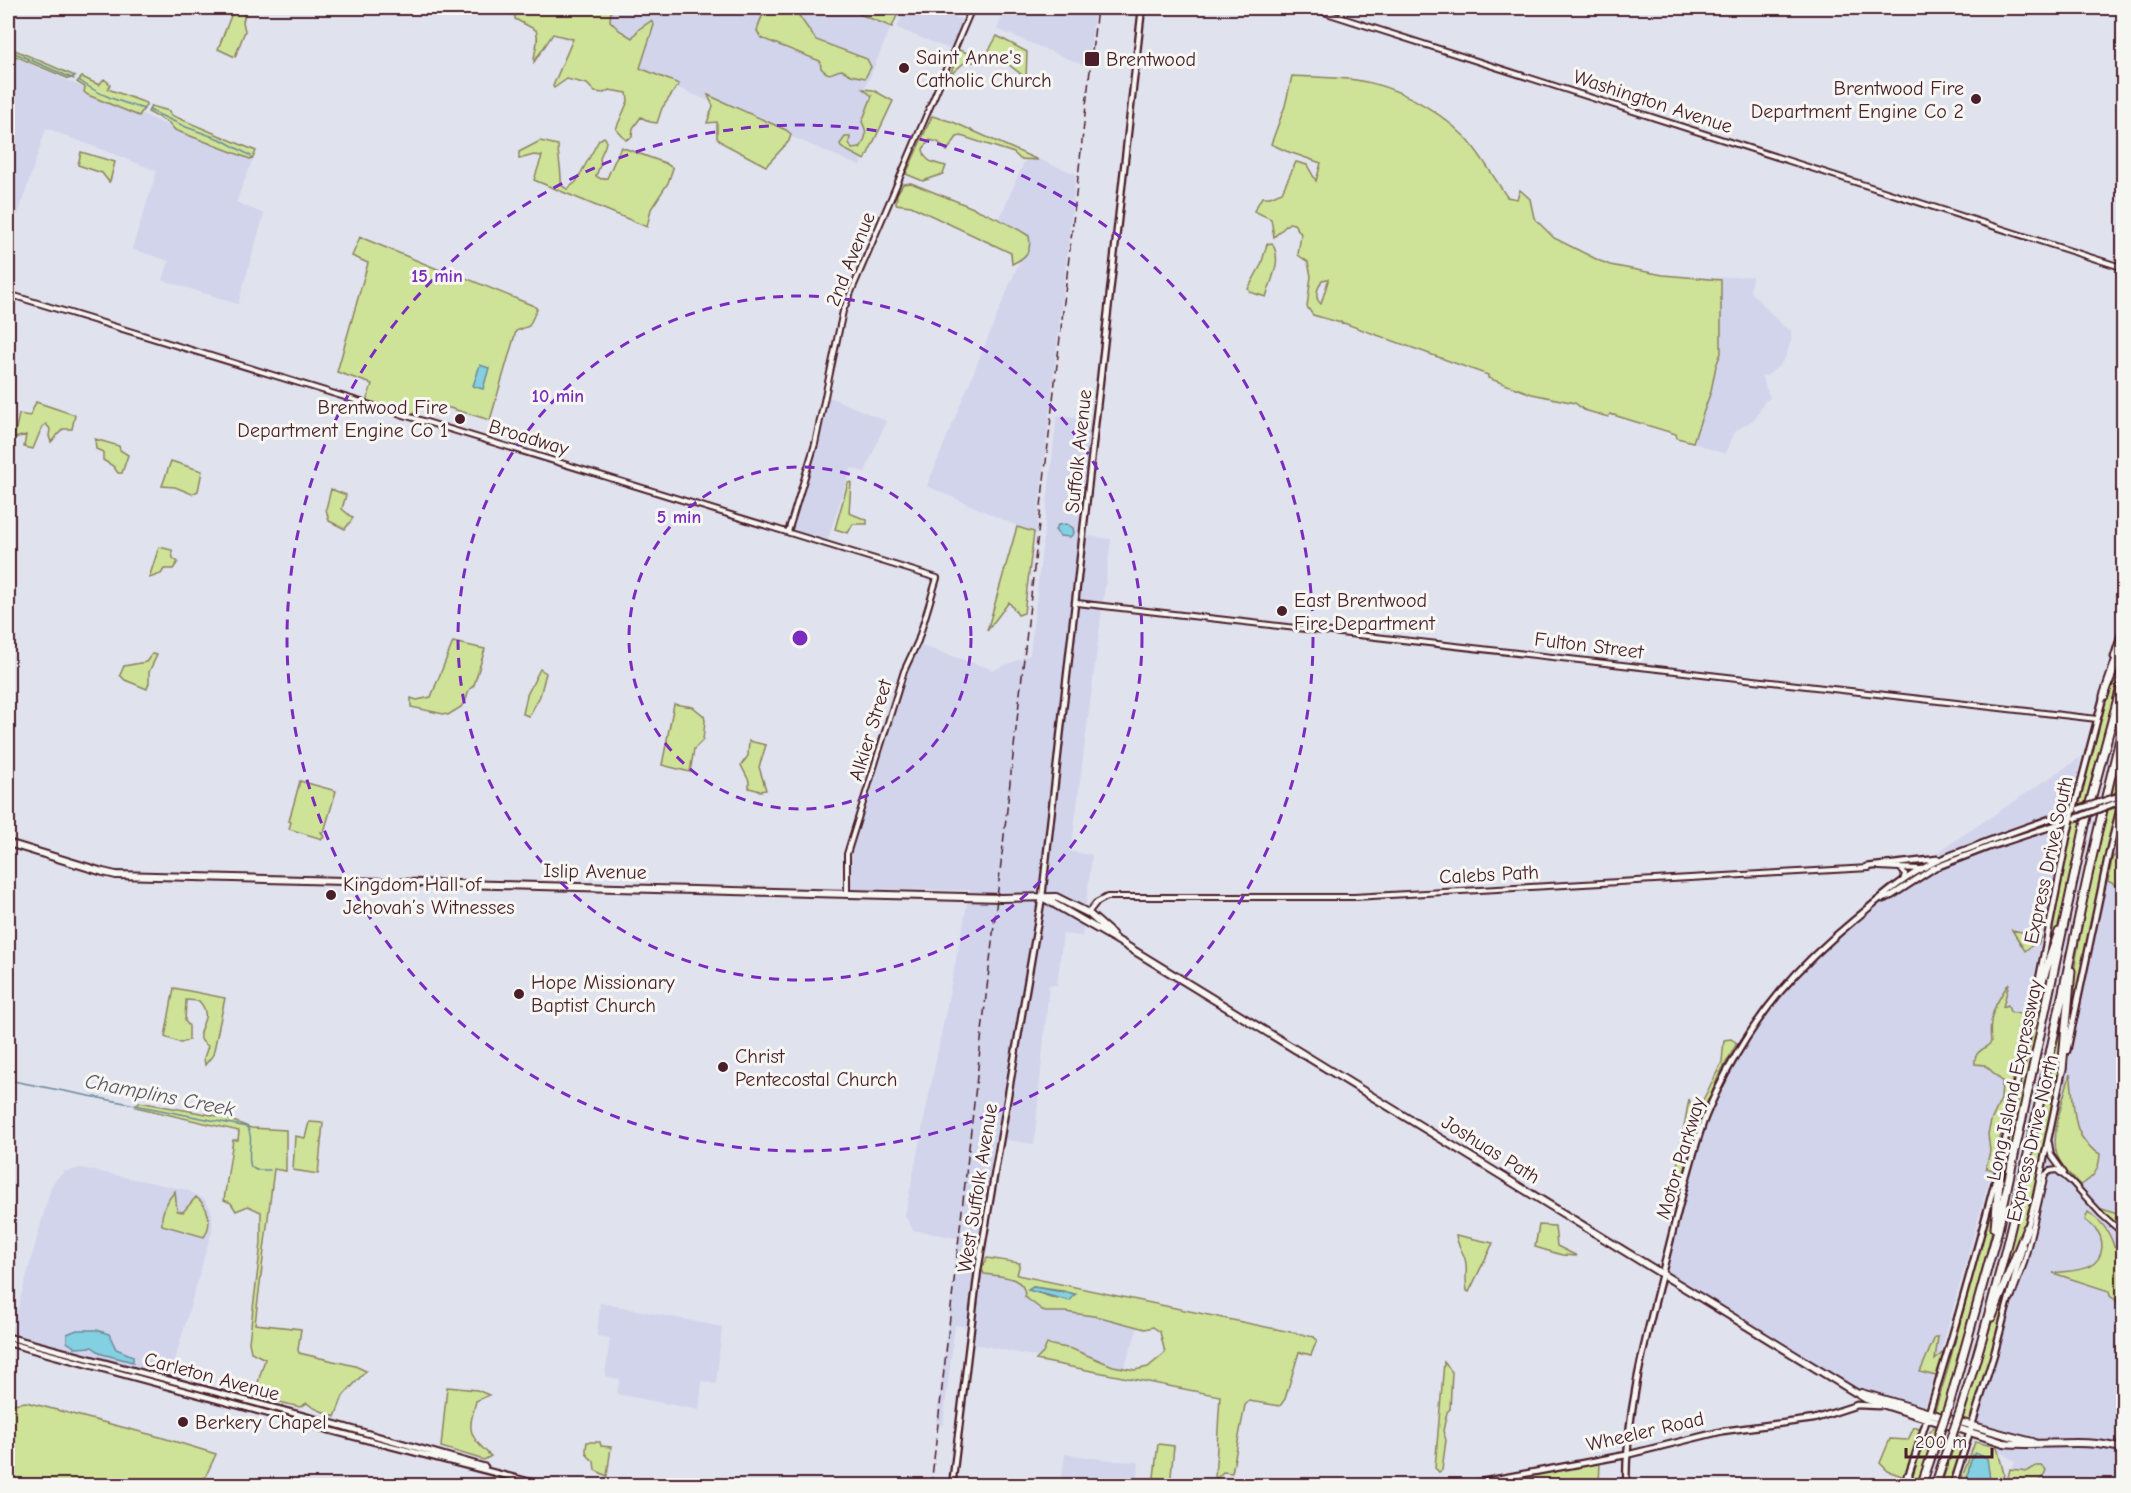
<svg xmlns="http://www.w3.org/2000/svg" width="2131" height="1493" font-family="'Comic Neue',sans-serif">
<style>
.built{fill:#d1d4eb}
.green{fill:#cee397;stroke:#8c8161;stroke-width:1.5;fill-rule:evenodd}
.water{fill:#83d0e2;stroke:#6c8999;stroke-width:1.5}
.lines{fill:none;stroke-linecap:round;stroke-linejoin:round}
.stream{stroke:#6c8999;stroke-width:1.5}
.tertiary-casing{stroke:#4a1f2b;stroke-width:8}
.secondary-casing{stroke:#4a1f2b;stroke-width:9}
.primary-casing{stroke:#4a1f2b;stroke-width:10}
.motorway-casing{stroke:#4a1f2b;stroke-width:11}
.tertiary{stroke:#f6f6f2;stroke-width:4}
.secondary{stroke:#f6f6f2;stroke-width:4.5}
.primary{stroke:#f6f6f2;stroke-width:6}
.motorway{stroke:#f6f6f2;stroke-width:7}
.rail{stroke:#4a1f2b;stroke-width:1.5;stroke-dasharray:9 4.5;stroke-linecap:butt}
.secondary-bridge-casing{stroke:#4a1f2b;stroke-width:9;stroke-linecap:butt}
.motorway-bridge-casing{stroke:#4a1f2b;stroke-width:11;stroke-linecap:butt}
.secondary-bridge{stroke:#f6f6f2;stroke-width:4.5}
.motorway-bridge{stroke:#f6f6f2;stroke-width:7}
.ring{fill:none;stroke:#7b2cbf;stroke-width:3;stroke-dasharray:10 8}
.poi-dot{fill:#4a1f2b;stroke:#f6f6f2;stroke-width:2}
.labels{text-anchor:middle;stroke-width:6;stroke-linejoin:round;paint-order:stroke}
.poi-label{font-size:20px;fill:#4a1f2b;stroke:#f6f6f2;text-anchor:start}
.street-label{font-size:20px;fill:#4a1f2b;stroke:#f6f6f2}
.water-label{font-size:21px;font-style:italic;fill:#5b5462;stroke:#f6f6f2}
.centre{fill:#7b2cbf;stroke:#f6f6f2;stroke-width:3}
.ring-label{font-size:18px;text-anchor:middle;font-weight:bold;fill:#7b2cbf;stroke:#f6f6f2;stroke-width:6;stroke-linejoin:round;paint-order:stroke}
</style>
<rect width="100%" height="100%" fill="#e0e2ee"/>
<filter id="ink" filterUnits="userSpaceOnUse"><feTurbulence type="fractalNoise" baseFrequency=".0167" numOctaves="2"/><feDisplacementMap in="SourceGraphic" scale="12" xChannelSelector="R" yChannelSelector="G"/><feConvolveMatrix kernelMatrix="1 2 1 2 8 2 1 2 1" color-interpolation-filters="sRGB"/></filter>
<g filter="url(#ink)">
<path class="built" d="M492 8H899L865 88 890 99 860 166Z
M906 8H933L962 20 952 50 897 28Z
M1006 8H1095L1088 67 997 29Z
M8 54 171 127 253 159 236 202 264 214 238 304 163 280 169 261 132 249 157 171 46 128 18 215 8 212Z
M1027 155 1076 174 1036 534 927 486 1029 238 997 225Z
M1752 276 1750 291 1784 327 1791 330V341L1785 358 1779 366 1766 376 1761 375 1770 398 1765 401 1756 418 1733 433 1725 454 1694 443 1722 350 1716 278Z
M829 397 886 421 865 472 851 468 827 542 792 529 818 447Z
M1057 416 1100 420 1086 536 1111 539 1071 852 1092 855 1082 936 1063 934 1057 985H1049L1034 1144 995 1138 974 1267 1032 1279 1140 1321 1122 1374 975 1344 976 1328 955 1325 943 1425 936 1424 958 1238 913 1230 905 1215 970 890 846 889 853 848 907 672 919 645 994 670 1030 655Z
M2081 757 1991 1173 1925 1407 1862 1393 1662 1273 1703 1122 1745 1039 1792 975 1824 942 1911 870Z
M2123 809V1485H2006L2015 1461 1970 1435 2011 1310 2047 1164 2111 859Z
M81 1168 187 1190 205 1200 212 1212V1230L169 1380 10 1337 51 1187 55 1180 64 1172Z
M600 1303 722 1327 716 1384 702 1381 699 1410 617 1394 620 1379 605 1376 610 1338 597 1336Z
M1065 1454 1116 1461 1139 1462 1137 1485H1061Z"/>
<path class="green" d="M234 8H246L243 22 245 31 235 57 218 49Z
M519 8H608L611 10 610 21 619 30 632 38 639 29 651 21 654 25 640 68 679 84 662 108 657 123 650 122 641 117 633 128 632 137 626 140 616 129 628 101 627 93 609 90 604 93 595 92 587 84 567 79 554 88 553 86 573 39 553 34 534 62C534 49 540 42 536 30L515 19V11Z
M769 8H783L797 13 816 40 867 59 871 67 865 78 851 75 842 70C831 71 831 79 821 68L820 61 761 38 757 31C759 23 762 12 769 8Z
M849 8H900L892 27 849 10Z
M997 36 1027 52 1026 78 1008 64 1003 57 990 58 983 62H965L950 75 959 50 980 57 988 52Z
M8 47 75 76 69 79 8 53Z
M1292 76C1313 77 1336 77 1356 80 1396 86 1436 108 1465 137 1481 154 1494 178 1507 197L1517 199 1520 190 1530 199 1534 218 1554 238 1600 261 1610 265 1663 275 1721 280V353L1716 366 1711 391 1693 442 1677 438 1676 434 1610 414 1608 417 1584 410 1575 403 1532 394 1488 378V375L1341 322V323L1313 315 1307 307 1311 276 1308 262 1298 255 1301 234 1294 224 1289 223 1274 237 1271 219 1254 211 1262 197H1270L1282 192 1296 162 1307 165 1316 181 1321 163 1286 151 1271 144 1285 106ZM1328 279V281L1321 304C1313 297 1318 288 1322 280Z
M82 77 99 85 104 79 110 84 108 89 146 103V105L139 116 88 95 84 92 85 87 77 82Z
M863 89 873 90 893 101 865 160 842 148 840 144 845 137H850L849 143 852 149 860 148C866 139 868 133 862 122L872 96Z
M708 95 786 130 791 134 789 141 766 166 724 144 717 138V122L707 123 713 106Z
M151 106 169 111 171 115 256 151 253 158 250 159 175 130 169 123 148 112Z
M932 116 953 122 1038 160 1020 159 1014 153 961 136 957 137 947 151 938 142 930 140 923 149C925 163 934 163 946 166L943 174 923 181 906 174Z
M604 137 606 139C607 146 601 152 600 159L601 163 596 176 601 179 607 178 621 147 665 163 673 168 668 183 651 209 647 227 534 180 542 156 534 155 519 159V152L540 141 558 145C558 159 562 172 561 185L567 189 576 182 599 140Z
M81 152 115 162 110 181 109 182 102 173 78 165Z
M911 183C949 199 995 214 1029 236 1032 252 1025 258 1012 264L1011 253 911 206 896 204 897 194 903 184Z
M360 237 447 273 451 272 534 306 537 309 529 326 516 331 490 420 419 399 413 416 366 402 372 384 337 372 368 263 352 256Z
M1272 243C1283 261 1271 279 1266 297L1250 292 1248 289 1261 265 1267 244Z
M36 402 75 415 72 429H63L51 442 49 436 50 429 46 424 42 427 33 449 24 447 26 435 14 438 19 414 30 416Z
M95 439 119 446 120 450 128 455 122 473H118L113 466 103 460V452L96 449Z
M171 461 202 471 198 491 192 494 175 487 162 486Z
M851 482 849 513 867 520V524H853L848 533 835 529 848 483Z
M331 489 346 495 342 509 353 518 345 529 329 521 326 509Z
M1017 527 1034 532 1024 613 1018 615 1009 602 987 631Z
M159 547 172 550 173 558 178 562 173 569H164L161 574 149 578Z
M2123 641V664L2085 803 2079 806 2089 755Z
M453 642 485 649 474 685 469 690 466 700 461 707 448 715 411 707V698L417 700 431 697Z
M152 654 157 655 149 672V683L147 689 125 680 120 675 124 666 146 662Z
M540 669 546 673 540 696 529 716 523 714 527 695Z
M674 704 693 707 704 716 705 721 703 740 694 749 690 772 662 765Z
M749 741 766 745 759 767 766 790 760 791 749 788V781L741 765 748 756Z
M2123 742V779L2120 790 2112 794Z
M300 781 336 791 324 832H321L324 837 322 839 289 829 291 822 289 821Z
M2115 808 2116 810 2067 1036C2072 960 2090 884 2108 810Z
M2123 815 2124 850H2123L2115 846Z
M2081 820C2074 870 2062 920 2044 967L2070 836 2073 823Z
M2123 854H2124L2123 889 2108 881 2112 859 2114 856Z
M2012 930 2041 936 2038 944 2035 943 2025 951Z
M2053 959 2000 1205 2003 1163 2041 990Z
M2009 983 2003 1007 2008 1005 2010 1012 2020 1014 2028 1012 1993 1170 1986 1168 1990 1151 1988 1134 1991 1121 2001 1099 2002 1081 1985 1065 1975 1064C1973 1051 1985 1050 1991 1042 1988 1016 1995 1004 2009 983Z
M174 988 225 998 213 1055 205 1065 204 1058 208 1046C205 1044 202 1042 201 1039 195 1028 215 1018 199 1001L186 1000 185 1021 189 1026V1040L181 1043 165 1037Z
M2066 993C2068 1008 2064 1027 2062 1042 2053 1123 2035 1206 2004 1281H2002L2029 1170Z
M1731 1039 1737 1043 1719 1075 1707 1102 1675 1200 1673 1199 1676 1181 1671 1179 1676 1172 1689 1099 1691 1105 1700 1106 1722 1062 1724 1040Z
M2070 1074C2076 1104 2068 1137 2100 1154 2099 1170 2094 1178 2080 1185 2071 1176 2062 1168 2057 1155 2050 1135 2065 1094 2070 1074Z
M139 1102 223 1117 251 1128 286 1130V1171L274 1169 255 1324 301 1329 298 1350 299 1353 355 1366 366 1371 343 1396 335 1417C325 1411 315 1411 307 1403L300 1407 254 1396 265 1359 251 1352 249 1342 261 1243V1212L248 1206 236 1211 231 1203 224 1200 233 1140H238L239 1131 136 1107Z
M309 1122 323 1123 318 1174 293 1170 295 1136 305 1138Z
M1996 1187 1993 1226 1987 1251 1943 1413 1935 1410 1947 1372Z
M175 1191 177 1211 183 1212 196 1197C209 1207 213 1223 204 1237L162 1225C160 1214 168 1199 175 1191Z
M2102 1209 2123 1216V1231L2104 1214Z
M2088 1212C2102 1222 2108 1229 2114 1246L2119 1249 2123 1247V1305L2110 1296 2109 1291 2053 1273C2074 1270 2100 1272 2102 1247 2102 1232 2095 1228 2085 1220Z
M1539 1225 1555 1226 1557 1246 1577 1256 1562 1255 1535 1247Z
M1456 1235 1493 1243 1469 1292 1467 1291C1465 1282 1467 1273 1466 1264 1465 1253 1457 1246 1456 1235Z
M987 1258 1020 1263 1017 1275 1314 1337 1317 1340 1311 1355 1299 1352 1285 1399 1280 1406 1249 1401 1245 1405 1232 1473 1223 1472 1215 1480 1220 1396 1036 1360 1043 1353 1047 1344 1072 1349 1113 1366 1135 1370 1148 1367 1165 1353 1160 1332 1153 1327 1145 1329 1100 1317 1065 1312H1045L1025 1297C1026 1276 1000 1276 984 1274L982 1269ZM1033 1287 1063 1291 1075 1294 1057 1299 1029 1290Z
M2017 1261 1972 1421 1961 1419 1992 1322Z
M1935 1337H1938L1935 1360 1945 1350 1936 1376 1920 1372Z
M1444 1362 1452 1372 1450 1409 1447 1412 1443 1431 1446 1440 1442 1470 1439 1472 1435 1468Z
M447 1387 477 1390 489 1395 476 1401C468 1431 467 1434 491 1456L484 1460 441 1447Z
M26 1402 160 1437 216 1454 204 1480 209 1485H8V1427L13 1404Z
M1914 1427 1921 1430 1901 1485 1902 1476 1888 1471 1880 1463 1890 1439 1908 1440Z
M1934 1427 1937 1429 1918 1485 1910 1486 1924 1440Z
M1958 1435 1961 1439 1962 1450 1948 1485H1941Z
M587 1442H600L601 1446 611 1447 607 1476 595 1470 594 1461C585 1455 585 1452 587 1442Z
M1975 1442 1997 1447 2004 1474 2001 1485H1989V1472L1973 1455 1966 1484 1968 1485 1959 1486Z
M1158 1444 1174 1446 1170 1485H1153Z
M1600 1463 1599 1485H1483Z
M2036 1466H2043L2046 1470 2043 1477 2034 1485H2006L2010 1469 2028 1471Z"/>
<path class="water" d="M480 365 489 368 483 389 473 386Z
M1067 524 1073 528 1074 533 1070 537 1060 536 1055 530 1058 525Z
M1033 1287 1075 1294 1070 1301 1028 1290Z
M77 1330H97L109 1334 116 1349 133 1356V1362L102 1354 92 1347 76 1348 67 1342V1334Z
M1975 1453 1987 1458 1990 1480 1989 1485 1966 1484 1970 1463Z"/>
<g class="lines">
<path class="stream" d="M8 50 74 79
M79 80C98 95 121 102 144 109
M149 110 186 127 222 140 251 156
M8 1080 247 1127C255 1138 246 1154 251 1167L256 1170H270"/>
<defs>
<path id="tertiary" d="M1311 8 2124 268
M8 294 937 578 918 641 904 671 847 854V894
M788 532 815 444 843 311 972 8
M1077 603 2097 719
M1879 867 1919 869
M1899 867 1905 874 1903 881
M1088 913 1096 903 1107 897H1354L1869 868
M2049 1143 2051 1155 2064 1173
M2071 1181 2101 1214 2124 1234
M2011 1298 2024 1263 2045 1175 2050 1171 2057 1170 2070 1181"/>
<path id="secondary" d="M2114 657 2124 625
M1866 867 1937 859
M1883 899 1891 896 1934 868 1989 847 2071 820
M2038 984 2068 832 2104 694
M2067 1051 2109 852 2124 792
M2004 1146 2036 995
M2027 1229 2036 1197 2063 1068
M8 1337 338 1425 485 1467
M8 1343 336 1432 546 1486
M1908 1477C1942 1377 1970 1276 1997 1174
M952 1486 978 1270 1042 897 1142 8
M1459 1486 1626 1455 1723 1431 1814 1419 1857 1405 1879 1406
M1626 1486C1626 1406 1648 1330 1667 1254 1678 1210 1689 1165 1703 1123 1709 1106 1718 1089 1726 1073 1760 1010 1797 967 1853 921 1877 901 1901 879 1929 865 1942 858 1957 853 1971 848 2005 834 2040 823 2074 810
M1953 1486 1995 1351 2023 1246"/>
<path id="primary" d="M8 843 103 872 116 875 1001 898 1056 897 1088 913 1112 934
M1042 897 1120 942 1866 1399 2004 1443C2044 1447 2084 1437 2124 1449
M1861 1393C1919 1409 1975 1428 2033 1442"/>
<path id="motorway" d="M2104 696 2124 638
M2036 998 2059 932
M2062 1070 2071 971
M1995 1228 2000 1169 2005 1145
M1992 1317 2027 1228
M1949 1405 1998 1230 2089 807 2124 676
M1961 1409C2032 1185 2065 951 2124 724
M1907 1486 1908 1476
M1921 1486 1938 1437
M1935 1486 1950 1441"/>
</defs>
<use href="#tertiary" class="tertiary-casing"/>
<use href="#secondary" class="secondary-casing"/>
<use href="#primary" class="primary-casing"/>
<use href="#motorway" class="motorway-casing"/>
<use href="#tertiary" class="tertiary"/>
<use href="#secondary" class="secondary"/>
<use href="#primary" class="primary"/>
<use href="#motorway" class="motorway"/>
<path class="rail" d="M931 1486 1097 8"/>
<defs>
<path id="secondary-bridge" d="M2079 809 2119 796
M2076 818 2118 802"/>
<path id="motorway-bridge" d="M1938 1437 1949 1405
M1950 1441 1961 1409"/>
</defs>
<use href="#secondary-bridge" class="secondary-bridge-casing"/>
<use href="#motorway-bridge" class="motorway-bridge-casing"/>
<use href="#secondary-bridge" class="secondary-bridge"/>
<use href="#motorway-bridge" class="motorway-bridge"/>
</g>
</g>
<g class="ring">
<circle cx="800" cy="638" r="171"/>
<circle cx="800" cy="638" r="342"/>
<circle cx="800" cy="638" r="513"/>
</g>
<g class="poi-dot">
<rect x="1084" y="51" width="16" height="16" rx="3"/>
<circle cx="904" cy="68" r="6"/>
<circle cx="1976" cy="99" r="6"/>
<circle cx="460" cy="419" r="6"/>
<circle cx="1282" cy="611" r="6"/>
<circle cx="331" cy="895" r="6"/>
<circle cx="519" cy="994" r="6"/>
<circle cx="723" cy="1067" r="6"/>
<circle cx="183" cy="1422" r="6"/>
</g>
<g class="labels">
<g class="poi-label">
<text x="916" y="64">Saint Anne's<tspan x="916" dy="23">Catholic Church</tspan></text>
<text x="1106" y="66">Brentwood</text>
<text x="1964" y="95" text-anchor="end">Brentwood Fire<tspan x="1964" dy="23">Department Engine Co 2</tspan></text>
<text x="448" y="414" text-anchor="end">Brentwood Fire<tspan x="448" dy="23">Department Engine Co 1</tspan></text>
<text x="1294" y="607">East Brentwood<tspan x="1294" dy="23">Fire Department</tspan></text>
<text x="343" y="891">Kingdom Hall of<tspan x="343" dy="23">Jehovah’s Witnesses</tspan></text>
<text x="531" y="989">Hope Missionary<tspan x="531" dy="23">Baptist Church</tspan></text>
<text x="735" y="1063">Christ<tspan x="735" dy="23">Pentecostal Church</tspan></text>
<text x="195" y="1429">Berkery Chapel</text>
</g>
<g class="street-label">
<text transform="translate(1653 101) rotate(18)" y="7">Washington Avenue</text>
<text transform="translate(850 259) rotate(-68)" y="7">2nd Avenue</text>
<text transform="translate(529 437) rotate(17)" y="7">Broadway</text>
<text transform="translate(1078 451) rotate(-84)" y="7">Suffolk Avenue</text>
<text transform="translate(1589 645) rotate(7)" y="7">Fulton Street</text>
<text transform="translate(870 730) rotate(-73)" y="7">Alkier Street</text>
<text transform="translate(2048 860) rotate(-78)" y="7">Express Drive South</text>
<text transform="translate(595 871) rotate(1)" y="7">Islip Avenue</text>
<text transform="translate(1489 874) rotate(-3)" y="7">Calebs Path</text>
<text transform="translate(2014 1080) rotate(-78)" y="7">Long Island Expressway</text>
<text transform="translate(2032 1138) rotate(-77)" y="7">Express Drive North</text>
<text transform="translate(1491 1149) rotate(32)" y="7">Joshuas Path</text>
<text transform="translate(1680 1158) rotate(-73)" y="7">Motor Parkway</text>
<text transform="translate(977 1188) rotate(-81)" y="7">West Suffolk Avenue</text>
<text transform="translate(212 1376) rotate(15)" y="7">Carleton Avenue</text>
<text transform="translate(1645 1431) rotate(-13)" y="7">Wheeler Road</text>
</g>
<g class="water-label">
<text transform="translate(160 1095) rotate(11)" y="7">Champlins Creek</text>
</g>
</g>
<circle cx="800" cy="638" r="9" class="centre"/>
<g class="ring-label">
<text x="437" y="282">15 min</text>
<text x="558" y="402">10 min</text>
<text x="679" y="523">5 min</text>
</g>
<rect width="2131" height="1493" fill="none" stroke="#f6f6f2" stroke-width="30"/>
<rect x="15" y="15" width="2101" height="1463" fill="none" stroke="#4a1f2b" stroke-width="2" filter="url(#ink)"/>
<path d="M1906 1448v9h86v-9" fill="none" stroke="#4a1f2b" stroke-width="3"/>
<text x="1915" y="1448" font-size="18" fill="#4a1f2b" stroke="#f6f6f2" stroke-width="4.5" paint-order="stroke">200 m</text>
</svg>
